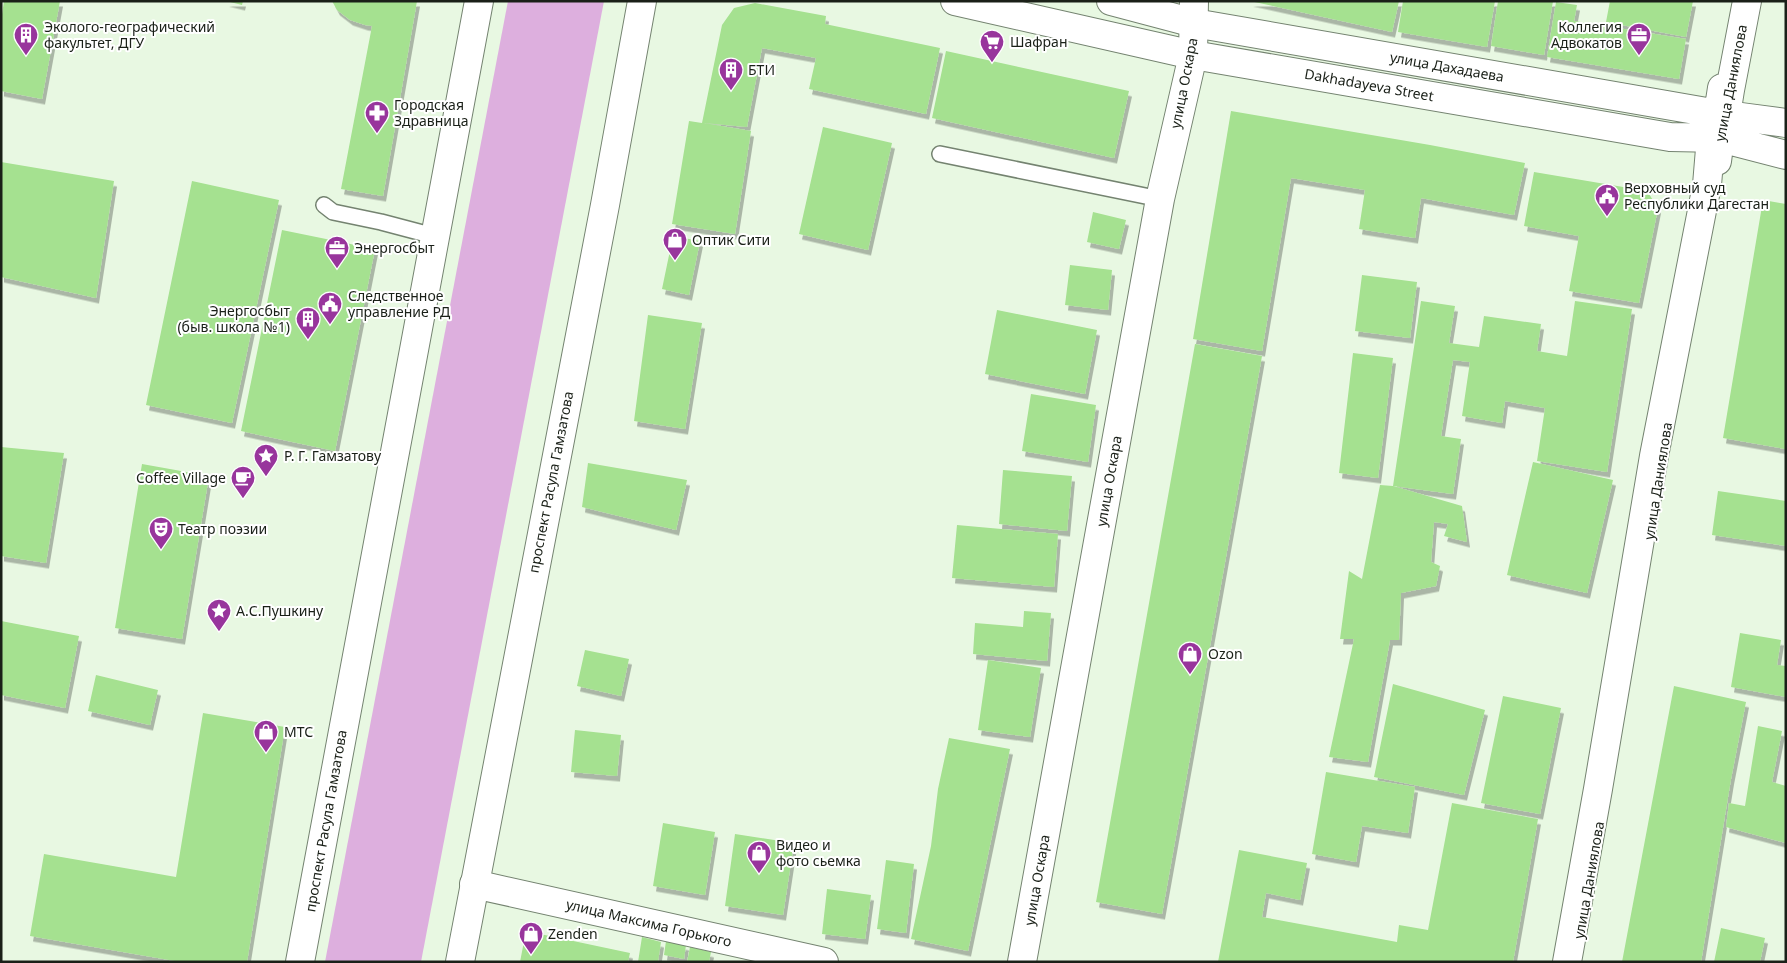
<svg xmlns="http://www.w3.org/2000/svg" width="1787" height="963" font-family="'Noto Sans',sans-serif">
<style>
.green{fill:#ddafde}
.building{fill:#a5e190;filter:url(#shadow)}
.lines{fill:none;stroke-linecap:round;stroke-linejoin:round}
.lane-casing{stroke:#748370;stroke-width:18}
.street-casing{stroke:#748370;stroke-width:30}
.secondary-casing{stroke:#748370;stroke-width:30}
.primary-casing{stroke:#748370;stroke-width:30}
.lane{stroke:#fff;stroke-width:15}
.street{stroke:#fff;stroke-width:28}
.secondary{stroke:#fff;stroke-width:28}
.primary{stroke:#fff;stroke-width:28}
.labels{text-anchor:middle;stroke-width:4;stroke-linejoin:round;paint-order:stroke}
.poi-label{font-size:14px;fill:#1a2018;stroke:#fff;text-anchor:start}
.street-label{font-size:14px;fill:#1a2018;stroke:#fff}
</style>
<defs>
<filter id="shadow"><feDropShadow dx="3" dy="5.5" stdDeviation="0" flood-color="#0004"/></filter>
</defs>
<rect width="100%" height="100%" fill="#e8f8e2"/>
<path class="green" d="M508 1H604L421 962H325Z"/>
<path class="building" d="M4 1H60L42 99 1 91V21Z
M226 1H243L242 5Z
M332 1H417L383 196 341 189 372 26 365 25 350 20 337 10Z
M1250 1H1399L1392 32Z
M1403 1H1495L1487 47 1398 32Z
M1498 1H1553L1544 55 1491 46Z
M1610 1H1693L1686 37 1606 22Z
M1556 2 1577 5 1574 21 1686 39 1679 79 1547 57Z
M755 3 826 16 825 24 940 48 926 114 809 89 816 58 762 48 747 127 704 123 751 131 735 234 672 224 689 121 702 123 722 25 734 8Z
M946 51 1129 91 1114 158 932 118Z
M1231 111 1430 145 1525 163 1514 215 1421 198 1415 238 1359 229 1365 190 1291 178 1262 351 1193 339Z
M823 127 892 143 868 250 799 234Z
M1 162 114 181 96 298 1 277Z
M1534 172 1647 191 1658 208 1639 303 1569 291 1579 236 1524 226Z
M192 181 279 200 232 423 146 405Z
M1763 200 1786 204 1785 449 1723 438Z
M1093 212 1126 220 1119 249 1087 242Z
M282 230 375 249 335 451 241 431Z
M673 236 700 241 689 295 662 289Z
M1070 265 1112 270 1108 310 1065 305Z
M1362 275 1417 282 1410 338 1355 331Z
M1421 301 1455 306 1449 343 1479 347 1484 316 1541 324 1537 351 1567 356 1575 301 1632 309 1607 472 1537 461 1545 408 1505 401 1502 423 1462 416 1470 362 1453 360 1441 436 1461 439 1453 494 1393 486Z
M997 310 1097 330 1085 394 985 374Z
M648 315 702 323 685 429 634 421Z
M1195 344 1262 356 1162 914 1096 902Z
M1353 353 1393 358 1378 478 1339 473Z
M1031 394 1096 405 1088 462 1022 451Z
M1 447 64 453 46 563 1 556Z
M1533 462 1613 480 1587 593 1507 575Z
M588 463 687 480 676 530 582 507Z
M142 464 209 476 182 639 115 628Z
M1003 470 1072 476 1067 531 999 524Z
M1380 485 1393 486 1462 506 1467 542 1444 536 1448 524 1434 522 1431 562 1440 566 1436 586 1401 593 1399 640H1390L1368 762 1329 757 1354 639H1340L1349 571 1362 579Z
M1718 491 1786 501V546L1712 535Z
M957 525 1058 534 1054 587 952 578Z
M1024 611 1051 613 1047 661 973 654 975 623 1023 627Z
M1 621 79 636 65 708 1 695Z
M1740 633 1781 640 1777 665 1786 666V697L1731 687Z
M585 650 629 659 621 696 577 686Z
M988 660 1041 668 1030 737 978 730Z
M96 675 158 690 150 725 88 711Z
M1393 684 1485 710 1464 795 1374 777Z
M1674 686 1746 702 1731 779 1701 962H1622Z
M1503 696 1561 708 1540 814 1481 803Z
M203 713 285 727 247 962H181L30 936 44 854 176 877Z
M1758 726 1782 731 1772 782 1786 786V843L1726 827 1729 803 1745 806Z
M575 730 621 735 617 776 571 772Z
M949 738 1010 749 968 951 911 939 931 846 938 789Z
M1326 772 1415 787 1408 833 1362 826 1356 862 1312 854Z
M1452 803 1538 819 1513 962H1218L1239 850 1307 863 1300 900 1266 893 1262 917 1397 942 1399 925 1428 930Z
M663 823 715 832 705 895 653 886Z
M735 834 794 843 783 915 725 906Z
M886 860 914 864 906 933 877 929Z
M827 889 871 895 865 939 822 934Z
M1721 928 1765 938 1760 962H1714Z
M526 931 630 953 628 962H520Z
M642 937 661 942 658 962H638Z
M666 941 686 945 684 959 664 955Z
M690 947 711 952 709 962H687Z"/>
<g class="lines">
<defs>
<path id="lane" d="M940 154 1160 199
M324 205 333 212 381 222 434 236"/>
<path id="street" d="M474 884 824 962
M1022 962 1160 199 1193 55 1194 1"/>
<path id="secondary" d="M1717 161 1720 138 1786 155
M1567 962 1598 789 1654 456 1707 185 1711 137 1718 114 1786 123"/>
<path id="primary" d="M955 1 1193 55 1670 137 1720 138 1726 115 1730 90 1747 1
M1111 1 1194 23 1718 114 1722 88
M300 962 479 1
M460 962 605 205 642 1"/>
</defs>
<use href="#lane" class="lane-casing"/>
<use href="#street" class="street-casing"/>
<use href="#secondary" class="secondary-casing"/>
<use href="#primary" class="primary-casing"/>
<use href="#lane" class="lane"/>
<use href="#street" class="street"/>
<use href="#secondary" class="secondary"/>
<use href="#primary" class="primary"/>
</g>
<defs>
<symbol id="building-pin" viewBox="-11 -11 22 30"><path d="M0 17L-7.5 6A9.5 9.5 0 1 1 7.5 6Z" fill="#98359c" stroke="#fff"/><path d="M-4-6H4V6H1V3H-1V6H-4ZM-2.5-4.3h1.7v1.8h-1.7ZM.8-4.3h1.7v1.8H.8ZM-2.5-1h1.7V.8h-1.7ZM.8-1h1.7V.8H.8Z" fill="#fff"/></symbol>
<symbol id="office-pin" viewBox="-11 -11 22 30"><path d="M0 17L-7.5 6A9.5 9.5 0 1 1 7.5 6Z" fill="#98359c" stroke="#fff"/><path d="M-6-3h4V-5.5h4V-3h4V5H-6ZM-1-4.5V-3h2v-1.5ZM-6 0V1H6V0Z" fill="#fff"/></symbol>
<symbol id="supermarket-pin" viewBox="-11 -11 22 30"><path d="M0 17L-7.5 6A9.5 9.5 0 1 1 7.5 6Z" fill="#98359c" stroke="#fff"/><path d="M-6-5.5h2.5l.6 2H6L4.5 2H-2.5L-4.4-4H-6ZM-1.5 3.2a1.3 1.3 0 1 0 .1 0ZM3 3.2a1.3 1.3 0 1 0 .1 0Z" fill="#fff"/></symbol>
<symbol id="pharmacy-pin" viewBox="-11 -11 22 30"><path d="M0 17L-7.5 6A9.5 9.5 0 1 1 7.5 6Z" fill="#98359c" stroke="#fff"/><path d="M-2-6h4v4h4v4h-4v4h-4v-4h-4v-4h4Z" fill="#fff"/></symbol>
<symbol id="civic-pin" viewBox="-11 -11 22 30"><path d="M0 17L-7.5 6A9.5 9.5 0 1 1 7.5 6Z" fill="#98359c" stroke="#fff"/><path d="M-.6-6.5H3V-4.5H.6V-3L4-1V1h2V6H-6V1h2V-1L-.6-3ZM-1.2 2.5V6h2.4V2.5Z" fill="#fff"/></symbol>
<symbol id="shop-pin" viewBox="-11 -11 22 30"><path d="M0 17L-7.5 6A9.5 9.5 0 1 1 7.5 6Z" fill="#98359c" stroke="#fff"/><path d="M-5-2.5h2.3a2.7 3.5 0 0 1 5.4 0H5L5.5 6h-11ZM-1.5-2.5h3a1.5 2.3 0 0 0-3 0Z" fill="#fff"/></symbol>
<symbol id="sight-pin" viewBox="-11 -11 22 30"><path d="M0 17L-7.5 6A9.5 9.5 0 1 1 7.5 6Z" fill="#98359c" stroke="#fff"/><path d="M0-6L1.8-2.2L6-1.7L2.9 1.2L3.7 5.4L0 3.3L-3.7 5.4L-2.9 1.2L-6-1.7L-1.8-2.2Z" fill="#fff"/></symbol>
<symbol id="cafe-pin" viewBox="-11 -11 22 30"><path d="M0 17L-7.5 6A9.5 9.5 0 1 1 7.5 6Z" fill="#98359c" stroke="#fff"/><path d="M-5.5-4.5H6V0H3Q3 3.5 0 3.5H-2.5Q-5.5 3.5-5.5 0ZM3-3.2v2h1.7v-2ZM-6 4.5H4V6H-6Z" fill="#fff"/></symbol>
<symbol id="theatre-pin" viewBox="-11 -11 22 30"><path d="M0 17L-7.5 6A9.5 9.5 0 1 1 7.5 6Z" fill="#98359c" stroke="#fff"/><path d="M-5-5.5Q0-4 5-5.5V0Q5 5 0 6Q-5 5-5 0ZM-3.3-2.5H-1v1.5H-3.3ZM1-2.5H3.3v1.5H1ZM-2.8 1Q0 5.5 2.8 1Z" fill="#fff"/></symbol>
</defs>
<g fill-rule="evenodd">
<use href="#building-pin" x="12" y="21" width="28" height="38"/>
<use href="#office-pin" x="1625" y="21" width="28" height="38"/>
<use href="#supermarket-pin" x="978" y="28" width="28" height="38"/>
<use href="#building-pin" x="717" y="56" width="28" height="38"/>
<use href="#pharmacy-pin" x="363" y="99" width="28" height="38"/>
<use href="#civic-pin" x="1593" y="182" width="28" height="38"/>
<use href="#shop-pin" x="661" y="226" width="28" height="38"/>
<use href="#office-pin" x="323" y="234" width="28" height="38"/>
<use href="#civic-pin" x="316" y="290" width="28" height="38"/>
<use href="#building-pin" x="294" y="305" width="28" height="38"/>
<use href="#sight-pin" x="252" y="442" width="28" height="38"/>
<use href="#cafe-pin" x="229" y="464" width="28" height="38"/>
<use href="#theatre-pin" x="147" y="515" width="28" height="38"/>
<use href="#sight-pin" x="205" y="597" width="28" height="38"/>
<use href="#shop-pin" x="1176" y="640" width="28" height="38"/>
<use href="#shop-pin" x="252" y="718" width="28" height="38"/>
<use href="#shop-pin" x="745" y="839" width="28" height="38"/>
<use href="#shop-pin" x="517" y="920" width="28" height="38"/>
</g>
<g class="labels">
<g class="poi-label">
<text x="44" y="32">Эколого-географический<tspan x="44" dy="16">факультет, ДГУ</tspan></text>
<text x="1622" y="32" text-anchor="end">Коллегия<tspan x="1622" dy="16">Адвокатов</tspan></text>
<text x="1010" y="47">Шафран</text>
<text x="748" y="75">БТИ</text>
<text x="394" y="110">Городская<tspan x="394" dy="16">Здравница</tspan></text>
<text x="1624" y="193">Верховный суд<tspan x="1624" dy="16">Республики Дагестан</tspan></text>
<text x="692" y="245">Оптик Сити</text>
<text x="354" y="253">Энергосбыт</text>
<text x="348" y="301">Следственное<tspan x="348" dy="16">управление РД</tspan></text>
<text x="290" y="316" text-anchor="end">Энергосбыт<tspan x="290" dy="16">(быв. школа №1)</tspan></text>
<text x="284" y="461">Р. Г. Гамзатову</text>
<text x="226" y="483" text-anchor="end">Coffee Village</text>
<text x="178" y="534">Театр поэзии</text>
<text x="236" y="616">А.С.Пушкину</text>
<text x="1208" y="659">Ozon</text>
<text x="284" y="737">МТС</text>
<text x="776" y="850">Видео и<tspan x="776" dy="16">фото сьемка</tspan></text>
<text x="548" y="939">Zenden</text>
</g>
<g class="street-label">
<text transform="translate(1447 67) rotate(10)" y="5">улица Дахадаева</text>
<text transform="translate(1184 83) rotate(-79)" y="5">улица Оскара</text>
<text transform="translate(1731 83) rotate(-79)" y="5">улица Даниялова</text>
<text transform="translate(1369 85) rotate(10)" y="5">Dakhadayeva Street</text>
<text transform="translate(1109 481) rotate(-80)" y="5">улица Оскара</text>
<text transform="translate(1658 481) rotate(-81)" y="5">улица Даниялова</text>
<text transform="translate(551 482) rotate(-79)" y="5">проспект Расула Гамзатова</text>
<text transform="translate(326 821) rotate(-80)" y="5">проспект Расула Гамзатова</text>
<text transform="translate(1037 880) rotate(-80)" y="5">улица Оскара</text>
<text transform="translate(1589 880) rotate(-80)" y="5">улица Даниялова</text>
<text transform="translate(649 923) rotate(13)" y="5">улица Максима Горького</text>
</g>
</g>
<rect width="1787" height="963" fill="none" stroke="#1a2018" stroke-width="5"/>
</svg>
